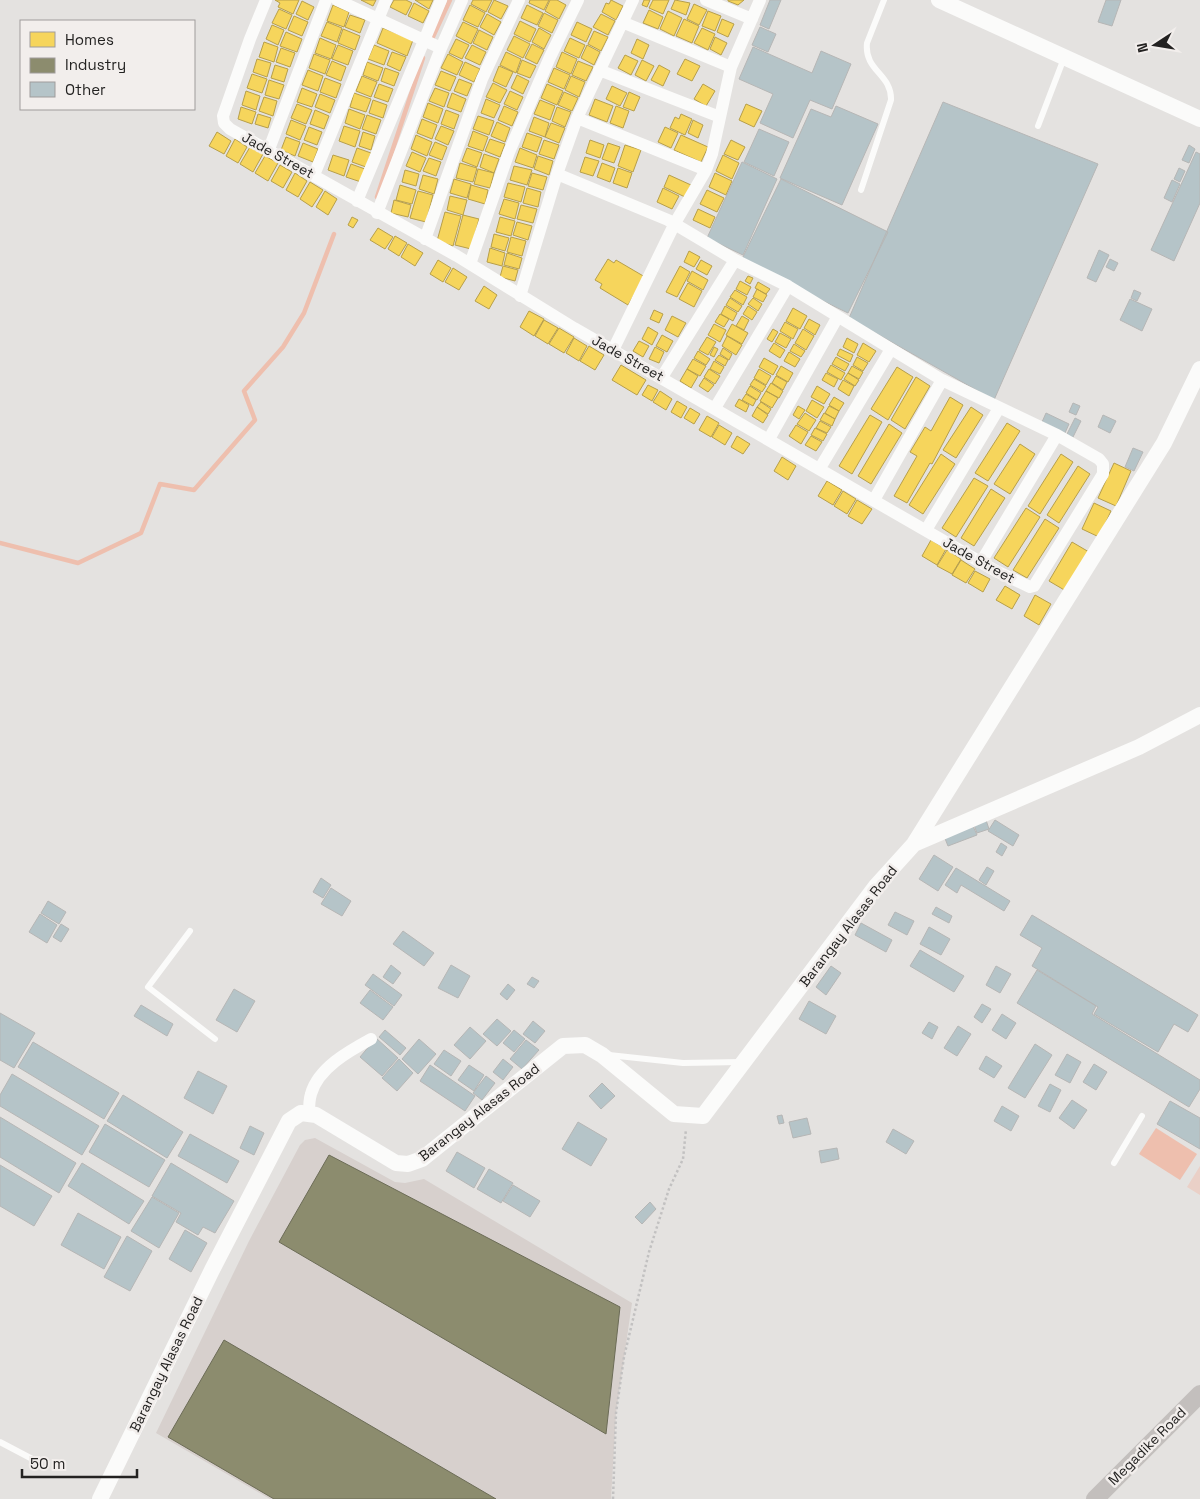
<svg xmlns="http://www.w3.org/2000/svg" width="1200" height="1499" font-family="'Space Grotesk',sans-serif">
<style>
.built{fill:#d7d0cd}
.green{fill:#ead0c7}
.water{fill:#eebfae}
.homes{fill:#f6d55c;stroke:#b79f4a}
.industry{fill:#8c8c6e;stroke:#6c6c57}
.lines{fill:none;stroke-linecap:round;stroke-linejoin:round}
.stream{stroke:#eebfae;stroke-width:4.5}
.building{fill:#b5c4c8;stroke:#b6b6b5}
.path{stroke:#c2c1c1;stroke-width:2.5;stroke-dasharray:2.5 2.5;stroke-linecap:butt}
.service{stroke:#fbfbfa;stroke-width:6}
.minor{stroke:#fbfbfa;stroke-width:12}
.tertiary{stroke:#fbfbfa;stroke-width:16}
.secondary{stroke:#c3bfbd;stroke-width:18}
.labels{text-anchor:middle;stroke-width:5;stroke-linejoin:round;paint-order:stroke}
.street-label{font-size:14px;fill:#232221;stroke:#f2eeec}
</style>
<rect width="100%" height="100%" fill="#e4e2e0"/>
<path class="built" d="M315 1138 395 1182 405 1183 424 1179 632 1303 616 1413 611 1499H270L156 1433 249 1241 300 1145 305 1140Z"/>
<path class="green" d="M1200 1166V1195L1187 1187Z"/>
<path class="water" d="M1156 1128 1197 1154 1180 1180 1139 1154Z"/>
<path class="homes" d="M275 0H299L293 14 278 7 280 3Z
M361 0H376L373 6Z
M394 0H406L412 3 406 15 390 7Z
M415 0H433L429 9Z
M473 0H492L486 12 471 4Z
M494 0 508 6 501 19 488 12Z
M530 0H549L544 10 529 3Z
M550 0H557L566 5 559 19 545 11Z
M611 0 623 6 616 20 602 12 606 3 609 4Z
M644 0H650L647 7 642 5Z
M653 0H669L663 14 649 8Z
M675 0 690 3 686 15 671 9Z
M744 0 738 5 728 1V0Z
M302 1 314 7 308 20 296 14Z
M414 3 429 11 423 23 408 16Z
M694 4 707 10 699 25 687 19Z
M333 5 349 12 344 27 327 21Z
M470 5 485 13 478 27 463 20Z
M527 5 543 13 537 25 521 18Z
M279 9 292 15 286 29 272 23Z
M649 10 663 17 658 29 643 23Z
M668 11 682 18 674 36 660 29Z
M708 11 721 16 715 31 702 26Z
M544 13 558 20 552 33 538 26Z
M487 14 501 22 494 35 480 27Z
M601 14 615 21 608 35 593 27Z
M350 15 365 20 360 33 345 27Z
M294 16 308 22 302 36 288 30Z
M684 19 699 26 692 43 676 36Z
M722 19 734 24 728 37 717 32Z
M520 21 536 29 530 42 514 34Z
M327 22 342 28 337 42 321 36Z
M463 22 478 29 471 44 456 36Z
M577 22 592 29 586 42 571 35Z
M272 25 284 30 278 45 266 39Z
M383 28 413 40 407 56 377 43Z
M539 28 551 35 544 49 532 42Z
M702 28 715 34 708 50 694 43Z
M343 29 360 36 355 50 338 43Z
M479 30 493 37 487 50 473 43Z
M594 31 608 37 601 51 588 44Z
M286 32 302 39 297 52 280 46Z
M514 36 530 44 523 58 507 50Z
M715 37 727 43 721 55 710 49Z
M320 38 336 45 331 59 315 53Z
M570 38 585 45 579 58 564 51Z
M456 39 469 45 462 59 449 53Z
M637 39 649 45 643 59 631 53Z
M264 42 278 47 274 62 259 57Z
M532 44 544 50 537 64 525 58Z
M338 45 353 51 348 65 332 59Z
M374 45 389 51 384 65 368 59Z
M472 45 486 52 480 65 465 58Z
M587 45 600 52 594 65 581 58Z
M281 48 295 53 290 67 276 62Z
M392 52 406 57 400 71 387 65Z
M506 52 521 59 516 73 500 65Z
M562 52 577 59 571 74 556 67Z
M314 54 330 60 325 74 309 68Z
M448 54 463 62 457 75 441 68Z
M625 55 638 61 631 75 618 68Z
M257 59 271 63 267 77 253 72Z
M685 59 700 66 692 81 677 74Z
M522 60 536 66 530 78 517 73Z
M642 60 654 66 646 81 635 75Z
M332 61 346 67 341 81 326 75Z
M578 61 593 67 586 81 572 75Z
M367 62 383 68 378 81 363 75Z
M465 62 480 69 474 82 459 75Z
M275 65 288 69 284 82 271 78Z
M659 65 670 71 663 86 651 80Z
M499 66 513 72 506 87 493 81Z
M385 68 399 73 394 86 381 81Z
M554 68 570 75 564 89 548 82Z
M308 70 323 76 318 91 302 85Z
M441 71 456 77 450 91 435 85Z
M252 74 267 79 262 93 247 88Z
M517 75 529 81 523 94 511 88Z
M362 76 377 82 371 97 356 91Z
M571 76 585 82 579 97 565 90Z
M325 78 341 84 336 98 320 92Z
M459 79 472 84 467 96 454 91Z
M269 80 284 85 279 99 265 95Z
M493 83 507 90 500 103 486 97Z
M379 84 393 89 388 102 374 97Z
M547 84 563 91 557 105 541 98Z
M703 84 715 91 706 106 694 99Z
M612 86 627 93 620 106 606 99Z
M302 88 317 94 312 107 297 102Z
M435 88 449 93 444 107 429 101Z
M246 91 260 96 256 110 242 105Z
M510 91 523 97 517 110 504 104Z
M564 92 578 98 572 111 558 105Z
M629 92 640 97 634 111 623 107Z
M354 93 371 99 366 112 350 107Z
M452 93 466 99 461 112 447 107Z
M320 94 335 100 330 113 315 107Z
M264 97 277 101 273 116 259 111Z
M486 99 500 105 494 118 481 113Z
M595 99 613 106 607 122 589 115Z
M373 100 387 105 383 118 369 113Z
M540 100 555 106 550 120 534 114Z
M428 103 443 109 438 123 423 117Z
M297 104 312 110 306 124 291 118Z
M746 104 762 111 754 127 739 120Z
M504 106 518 112 512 126 498 120Z
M616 106 629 111 623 128 610 123Z
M241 107 256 112 252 124 238 119Z
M557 107 571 112 565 127 552 121Z
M349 109 365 115 360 129 345 123Z
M315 110 329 116 324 129 310 124Z
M446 110 459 115 454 129 441 124Z
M258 114 271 118 268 128 255 124Z
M681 114 692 119 685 135 670 128 675 117 679 119Z
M367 115 381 120 376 134 362 129Z
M478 116 494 121 489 135 473 129Z
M534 117 549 123 545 137 529 131Z
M422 119 437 125 432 139 417 133Z
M291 120 306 126 300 140 286 134Z
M693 120 703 125 698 138 688 133Z
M497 122 510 128 505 142 491 136Z
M551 123 565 128 559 143 545 137Z
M344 126 360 131 355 147 339 141Z
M441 126 454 131 448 145 435 139Z
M309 127 322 132 317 145 304 140Z
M665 127 678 133 671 148 658 142Z
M473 131 488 137 483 151 468 146Z
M217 132 231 141 224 154 209 146Z
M363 132 375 136 371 150 359 146Z
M527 133 542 138 537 152 522 147Z
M416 135 432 142 427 156 411 149Z
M681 135 708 147 701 162 674 150Z
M286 137 300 142 295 156 281 150Z
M235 139 247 147 238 163 226 156Z
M490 139 505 144 500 157 485 151Z
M544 140 559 145 554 159 539 154Z
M590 140 604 145 600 158 586 153Z
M731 140 745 147 738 160 724 154Z
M435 142 447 147 442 160 429 155Z
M303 143 318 149 313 162 298 156Z
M608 143 620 147 614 163 602 159Z
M625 145 641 150 633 172 618 166Z
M250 147 263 154 253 172 240 164Z
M357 148 371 153 366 167 352 162Z
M467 148 482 153 477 167 462 161Z
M520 148 537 155 533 168 515 162Z
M412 152 426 158 420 172 406 166Z
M484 154 499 159 494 173 480 167Z
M333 155 349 160 344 176 328 170Z
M723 155 739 163 732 179 716 171Z
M265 156 278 163 268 181 255 173Z
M538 156 553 161 549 175 534 169Z
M585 157 599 161 593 176 580 172Z
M429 158 441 162 436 176 423 171Z
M460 163 477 168 473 182 456 178Z
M602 163 615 168 610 182 597 177Z
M351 164 365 169 361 182 346 177Z
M280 165 292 172 283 188 271 181Z
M514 166 532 170 527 185 510 180Z
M618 168 632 173 627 188 613 183Z
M478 169 494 173 490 188 474 184Z
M405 170 419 174 416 186 402 182Z
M295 173 307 181 298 197 286 190Z
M532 173 547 177 543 190 528 186Z
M715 173 732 181 726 195 709 187Z
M423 175 438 179 434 194 419 189Z
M669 175 691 185 685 197 664 187Z
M454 179 471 184 467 198 450 193Z
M310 182 323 190 312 207 300 199Z
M508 183 525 187 521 202 504 197Z
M400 185 416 190 412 204 396 200Z
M471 185 488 190 485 204 468 199Z
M527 188 541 192 538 207 523 203Z
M663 188 679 196 672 209 657 202Z
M707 190 724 198 717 212 700 204Z
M325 191 337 199 328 215 316 207Z
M418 191 433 195 426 222 410 218Z
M450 196 467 200 463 215 447 210Z
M504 199 519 203 515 219 499 214Z
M394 200 411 205 408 217 391 213Z
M521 205 537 209 533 223 517 219Z
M698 209 715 217 710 228 693 220Z
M445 212 461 216 453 246 437 241Z
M463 215 479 219 471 249 455 245Z
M352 217 358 220 353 228 348 225Z
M500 217 515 221 511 236 496 232Z
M517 222 532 226 528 240 513 235Z
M378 228 393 237 385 249 370 240Z
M494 234 509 238 505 251 491 247Z
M395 236 407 243 399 256 388 249Z
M511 237 526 241 522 256 507 252Z
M408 244 423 253 415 266 401 257Z
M490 248 505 253 502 266 487 262Z
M689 251 700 257 694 267 684 262Z
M507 253 522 258 519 269 504 265Z
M608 259 614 263 616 260 645 277 628 305 600 288 602 284 595 280Z
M438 260 451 268 443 282 430 274Z
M701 260 712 266 707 275 696 269Z
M503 266 518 270 515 281 500 277Z
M680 266 690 272 677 297 666 292Z
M453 268 467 277 459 290 445 282Z
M692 271 708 280 703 290 687 281Z
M748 276 753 278 750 284 745 281Z
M740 281 751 287 747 295 736 289Z
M758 282 770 289 766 294 755 288Z
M688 283 702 291 694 307 679 299Z
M484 286 497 295 489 309 475 301Z
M757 289 767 295 763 302 753 297Z
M735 290 747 297 743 305 730 297Z
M730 298 742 306 738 312 726 305Z
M753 298 762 304 758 311 748 304Z
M725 306 737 313 733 321 721 314Z
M748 306 757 312 752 320 743 314Z
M793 308 807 316 800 329 786 321Z
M654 310 663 314 659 323 650 319Z
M529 311 544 319 534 336 520 327Z
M720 314 729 319 724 327 715 322Z
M672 316 686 323 678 337 665 330Z
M742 316 749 320 744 330 736 326Z
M809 319 820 325 815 335 804 328Z
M544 320 558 328 548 344 535 336Z
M785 322 798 329 793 339 780 331Z
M714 324 726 330 720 342 708 335Z
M732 324 748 333 742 344 726 335Z
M648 327 658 333 652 345 642 339Z
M559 328 574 337 564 353 549 344Z
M773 329 778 332 772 342 767 339Z
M803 329 814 336 806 350 795 343Z
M780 333 791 339 786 348 775 342Z
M662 335 673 341 667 352 656 346Z
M727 336 742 345 736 355 722 346Z
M707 337 716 342 708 355 699 350Z
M574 338 587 346 579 361 566 353Z
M847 338 858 344 854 353 843 347Z
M639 341 649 346 643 357 633 351Z
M774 343 785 350 780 358 769 351Z
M863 343 876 351 869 362 857 355Z
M794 344 805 351 801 357 790 351Z
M589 346 604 355 595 370 580 361Z
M655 347 664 352 659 363 649 359Z
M714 347 718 349 714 357 710 355Z
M723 348 732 354 729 360 720 354Z
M840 349 853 355 850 362 837 355Z
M698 351 710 359 706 365 694 358Z
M789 352 800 359 795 367 784 361Z
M719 355 728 360 725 366 715 360Z
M836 357 849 364 845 371 832 364Z
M857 357 868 363 863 371 853 365Z
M764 358 778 366 773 375 759 367Z
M693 359 706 366 700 376 687 369Z
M714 361 724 367 720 374 710 369Z
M621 365 646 380 637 395 612 380Z
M831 365 845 373 841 380 827 372Z
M781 366 793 373 788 382 776 375Z
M852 366 863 372 859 379 848 373Z
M897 367 913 377 888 420 871 409Z
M687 369 698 376 691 388 680 381Z
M709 369 720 376 715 384 704 377Z
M759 369 771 376 766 385 754 378Z
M826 373 838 379 834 387 822 380Z
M848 373 859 380 855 386 844 379Z
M776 376 787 382 783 390 772 383Z
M916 377 930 386 905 429 891 420Z
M704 378 714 385 708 392 699 386Z
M754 379 766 386 762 392 750 385Z
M843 380 854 386 849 396 838 389Z
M771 383 783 391 779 398 766 391Z
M648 385 658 390 652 401 642 395Z
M750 386 761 393 757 400 746 393Z
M817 386 830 394 824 404 811 397Z
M660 391 672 399 666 410 653 402Z
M766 391 778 398 772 408 760 401Z
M746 394 756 400 753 406 742 400Z
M834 397 844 403 839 411 829 405Z
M950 397 963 405 932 464 930 463 907 503 894 496 917 456 910 452 925 427 931 431Z
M739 399 749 405 746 412 735 406Z
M812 400 824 407 817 418 806 411Z
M677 401 687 407 681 418 671 412Z
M761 402 771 409 768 414 757 407Z
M798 406 805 410 799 419 793 415Z
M829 406 839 411 835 419 825 413Z
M757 407 768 415 763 423 752 416Z
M971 407 983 415 956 458 943 450Z
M690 408 700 414 694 424 684 418Z
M805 413 816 420 809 431 797 424Z
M824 413 835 419 832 426 820 420Z
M870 415 882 422 852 474 839 466Z
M707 416 719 423 711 437 699 430Z
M820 421 831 427 827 433 816 428Z
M1007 423 1020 431 988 481 975 473Z
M889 424 902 433 871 484 858 476Z
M719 425 732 433 725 445 712 437Z
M796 425 808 432 801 444 789 436Z
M815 428 827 434 823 441 811 435Z
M737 436 750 444 743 454 731 447Z
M811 436 822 442 816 451 805 445Z
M1020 444 1035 454 1010 494 994 484Z
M941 454 955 464 923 514 909 505Z
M1061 454 1073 462 1040 514 1028 506Z
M782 457 796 466 788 480 774 471Z
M1114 463 1131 471 1116 506 1098 498Z
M1078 466 1090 474 1059 523 1047 515Z
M974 478 988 486 956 537 942 528Z
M827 481 842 490 833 505 818 496Z
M991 489 1005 498 974 546 961 538Z
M843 491 856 499 847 514 834 506Z
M857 500 872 509 862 524 848 516Z
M1094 503 1111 511 1099 537 1082 529Z
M1026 508 1040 517 1008 567 994 558Z
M1045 519 1059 528 1027 578 1013 570Z
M931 540 946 549 937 565 922 556Z
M1072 542 1089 552 1066 591 1049 581Z
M947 550 961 559 952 574 937 566Z
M961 560 975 569 966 583 952 575Z
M975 571 990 579 983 592 968 583Z
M1005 586 1020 595 1012 609 996 600Z
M1035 595 1051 604 1039 625 1024 616Z"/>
<path class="industry" d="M329 1155 620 1307 606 1434 279 1242Z
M224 1340 496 1499H274L168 1437Z"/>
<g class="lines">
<path class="stream" d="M431 41 450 0
M377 197 423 58
M0 543 78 563 141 533 160 484 194 490 255 420 244 391 283 347 304 313 334 234"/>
</g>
<path class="building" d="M770 0H781L769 29 760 25Z
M1106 0H1121L1112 26 1098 22Z
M760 27 776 34 768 52 752 45Z
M753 47 812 73 821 51 851 64 832 109 810 100 793 138 760 123 773 94 739 79Z
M943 102 1098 164 994 400 849 318Z
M836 106 878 124 842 205 780 178 811 109 831 117Z
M759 129 789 142 774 176 744 162Z
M1189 145 1195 149 1189 163 1182 160Z
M1196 152 1200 154V203L1174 261 1151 250Z
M742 162 777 179 743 255 707 238Z
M1179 168 1185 171 1180 182 1174 179Z
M781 179 888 232 848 313 741 261Z
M1172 180 1180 184 1172 202 1164 198Z
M1099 250 1109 255 1096 282 1087 278Z
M1110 259 1118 263 1114 271 1106 267Z
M1134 290 1141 293 1137 301 1131 298Z
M1130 299 1152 309 1142 331 1120 320Z
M1073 403 1080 406 1076 415 1069 412Z
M1046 413 1069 424 1065 433 1042 422Z
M1103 415 1116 421 1110 433 1098 427Z
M1075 418 1081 421 1072 439 1066 436Z
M1133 448 1143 452 1134 471 1125 467Z
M986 820 989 829 977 833 974 825Z
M995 820 1019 835 1013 846 988 831Z
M973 826 977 835 948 846 944 836Z
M1001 843 1007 847 1002 856 996 852Z
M934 855 953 867 938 891 919 879Z
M987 867 994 871 986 885 979 880Z
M956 868 1010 901 1004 911 961 885 957 893 945 885Z
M321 878 331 885 323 898 313 892Z
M331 888 351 901 342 916 321 904Z
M48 901 66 912 59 924 41 913Z
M936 907 952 916 949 923 932 914Z
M895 912 914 921 907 935 888 925Z
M40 914 57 925 47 943 29 932Z
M1032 915 1198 1015 1188 1032 1174 1024 1158 1052 1094 1014 1098 1007 1032 966 1042 948 1020 935Z
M861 923 892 940 886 952 855 935Z
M61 924 69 929 61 942 53 937Z
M929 927 950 939 941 955 920 944Z
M403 931 434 953 424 966 393 944Z
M920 950 964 976 954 992 910 966Z
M391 965 401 973 393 984 383 977Z
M451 965 470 976 458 998 438 988Z
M831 966 841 973 826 995 816 987Z
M996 966 1011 974 1000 993 986 985Z
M1037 970 1096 1006 1092 1014 1200 1080V1089L1189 1107 1017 1003Z
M373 974 402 995 394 1006 365 985Z
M532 977 539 981 534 988 527 984Z
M508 984 515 990 507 1000 500 994Z
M234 989 255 1001 237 1032 216 1020Z
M370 990 393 1007 383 1020 360 1003Z
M809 1001 836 1016 826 1034 799 1019Z
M982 1004 991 1009 982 1023 974 1017Z
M141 1005 173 1024 167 1036 134 1016Z
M0 1013 35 1033 14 1068 0 1060Z
M1002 1014 1016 1023 1006 1039 992 1030Z
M497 1019 511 1031 497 1046 483 1034Z
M533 1021 545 1031 535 1043 523 1034Z
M929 1022 938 1027 932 1039 922 1033Z
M958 1026 971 1034 957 1056 944 1048Z
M470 1027 486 1041 470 1059 454 1045Z
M385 1030 406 1048 400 1055 379 1037Z
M514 1030 525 1039 514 1052 503 1043Z
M376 1038 398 1058 382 1076 360 1057Z
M419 1039 436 1054 418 1074 402 1059Z
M526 1040 539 1050 522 1069 510 1059Z
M33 1042 119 1093 104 1119 18 1067Z
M1035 1044 1052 1055 1025 1098 1008 1088Z
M444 1050 461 1061 451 1076 434 1064Z
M1067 1054 1081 1062 1070 1083 1055 1075Z
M986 1056 1002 1066 994 1078 979 1069Z
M399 1059 413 1073 397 1091 382 1078Z
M503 1059 513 1067 503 1080 493 1072Z
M1094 1064 1107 1072 1096 1090 1083 1082Z
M430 1065 475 1096 465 1111 420 1081Z
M469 1065 484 1075 474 1091 458 1080Z
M198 1071 227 1086 213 1114 184 1098Z
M12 1074 99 1126 82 1155 0 1106V1095Z
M486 1076 495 1083 482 1100 473 1093Z
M602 1083 615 1096 601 1109 589 1096Z
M1050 1084 1061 1090 1050 1112 1038 1106Z
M123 1095 183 1132 167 1158 107 1121Z
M1072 1100 1087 1110 1074 1129 1059 1118Z
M1170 1101 1200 1118V1149L1157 1124Z
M1002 1106 1019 1116 1011 1131 994 1121Z
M782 1115 784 1123 779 1124 777 1116Z
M0 1117 76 1163 59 1193 0 1157Z
M807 1118 811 1134 793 1138 789 1122Z
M578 1122 607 1139 591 1166 562 1149Z
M105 1124 165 1160 149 1187 89 1152Z
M250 1126 264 1133 254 1155 240 1148Z
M893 1129 914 1141 906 1154 886 1142Z
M190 1134 239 1161 227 1183 178 1156Z
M837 1148 839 1159 821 1163 819 1151Z
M457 1152 485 1168 474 1188 446 1171Z
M82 1163 144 1201 129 1224 68 1186Z
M171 1163 234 1201 215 1233 203 1227 198 1235 176 1222 181 1213 152 1196Z
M0 1165 52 1196 34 1226 0 1206Z
M489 1169 513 1183 501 1203 477 1189Z
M513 1185 540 1201 530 1217 503 1201Z
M152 1197 179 1213 159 1248 131 1231Z
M650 1202 656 1209 642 1224 635 1217Z
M78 1213 121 1237 104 1269 61 1245Z
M185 1230 207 1243 191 1272 169 1259Z
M127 1236 152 1251 130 1291 104 1277Z"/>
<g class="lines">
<path class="path" d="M613 1499 616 1413 624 1357 649 1252 669 1189 683 1159 686 1129"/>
<path class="service" d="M1038 126 1064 58
M861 190 891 100C892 74 864 71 867 43L884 0
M190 931 148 987 215 1039
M609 1055 683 1063 741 1062
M1114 1163 1142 1116
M0 1442 38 1462"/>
<path class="minor" d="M266 0 250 39 223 116 224 123 230 129 457 256 574 328 996 571 1030 587 1034 586 1103 474V464L1099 459 1057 435 942 380 788 286 735 260 668 220 557 174
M337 0 441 48
M706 0 752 19
M622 22 731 67
M599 70 720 117
M577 118 706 170
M269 149 326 0
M314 175 386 0
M357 201 441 0
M377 213 441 48 462 0
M425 239 482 79 519 0
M470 264 509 152 550 57 578 0
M520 296 557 174 577 118 633 0
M613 350 675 223 706 170 712 154 731 67 760 0
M662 377 735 260
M715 408 788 286
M769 439 837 318
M820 468 891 349
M874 500 942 380
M926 530 999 408
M981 562 1057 435
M309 1114C309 1108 309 1100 311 1094 318 1068 349 1051 371 1039"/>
<path class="tertiary" d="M939 0 1200 119
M914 844 1139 747 1200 715
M100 1499 212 1270 289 1121 301 1113 316 1115 396 1163 408 1164 422 1159 563 1046 585 1045 602 1055 674 1114 703 1116 876 886 914 844 1164 443 1200 369"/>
<path class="secondary" d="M1095 1499 1200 1394"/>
</g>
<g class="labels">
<g class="street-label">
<text transform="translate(278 155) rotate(29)" y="5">Jade Street</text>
<text transform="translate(628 358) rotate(29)" y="5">Jade Street</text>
<text transform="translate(979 560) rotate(29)" y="5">Jade Street</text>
<text transform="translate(848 926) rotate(-52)" y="5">Barangay Alasas Road</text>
<text transform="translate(479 1112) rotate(-38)" y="5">Barangay Alasas Road</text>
<text transform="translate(166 1364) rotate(-64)" y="5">Barangay Alasas Road</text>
<text transform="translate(1147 1446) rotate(-45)" y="5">Megadike Road</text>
</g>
</g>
<rect x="20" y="20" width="175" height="90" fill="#f2eeec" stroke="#9f9c9b"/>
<rect x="30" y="32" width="25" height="15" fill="#f6d55c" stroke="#9f9c9b"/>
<text x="65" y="45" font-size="15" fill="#232221">Homes</text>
<rect x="30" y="58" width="25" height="15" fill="#8c8c6e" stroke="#9f9c9b"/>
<text x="65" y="70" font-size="15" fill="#232221">Industry</text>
<rect x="30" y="82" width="25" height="15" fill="#b5c4c8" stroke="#9f9c9b"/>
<text x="65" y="95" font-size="15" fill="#232221">Other</text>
<g transform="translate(1155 45) rotate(258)" stroke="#f2eeec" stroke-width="4" paint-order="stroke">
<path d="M0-4L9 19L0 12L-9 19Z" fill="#232221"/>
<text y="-8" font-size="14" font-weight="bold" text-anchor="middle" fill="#232221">N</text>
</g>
<path d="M22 1469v8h115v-8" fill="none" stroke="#232221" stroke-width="2.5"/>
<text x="30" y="1469" font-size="15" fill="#232221" stroke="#f2eeec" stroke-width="4" paint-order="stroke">50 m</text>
</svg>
